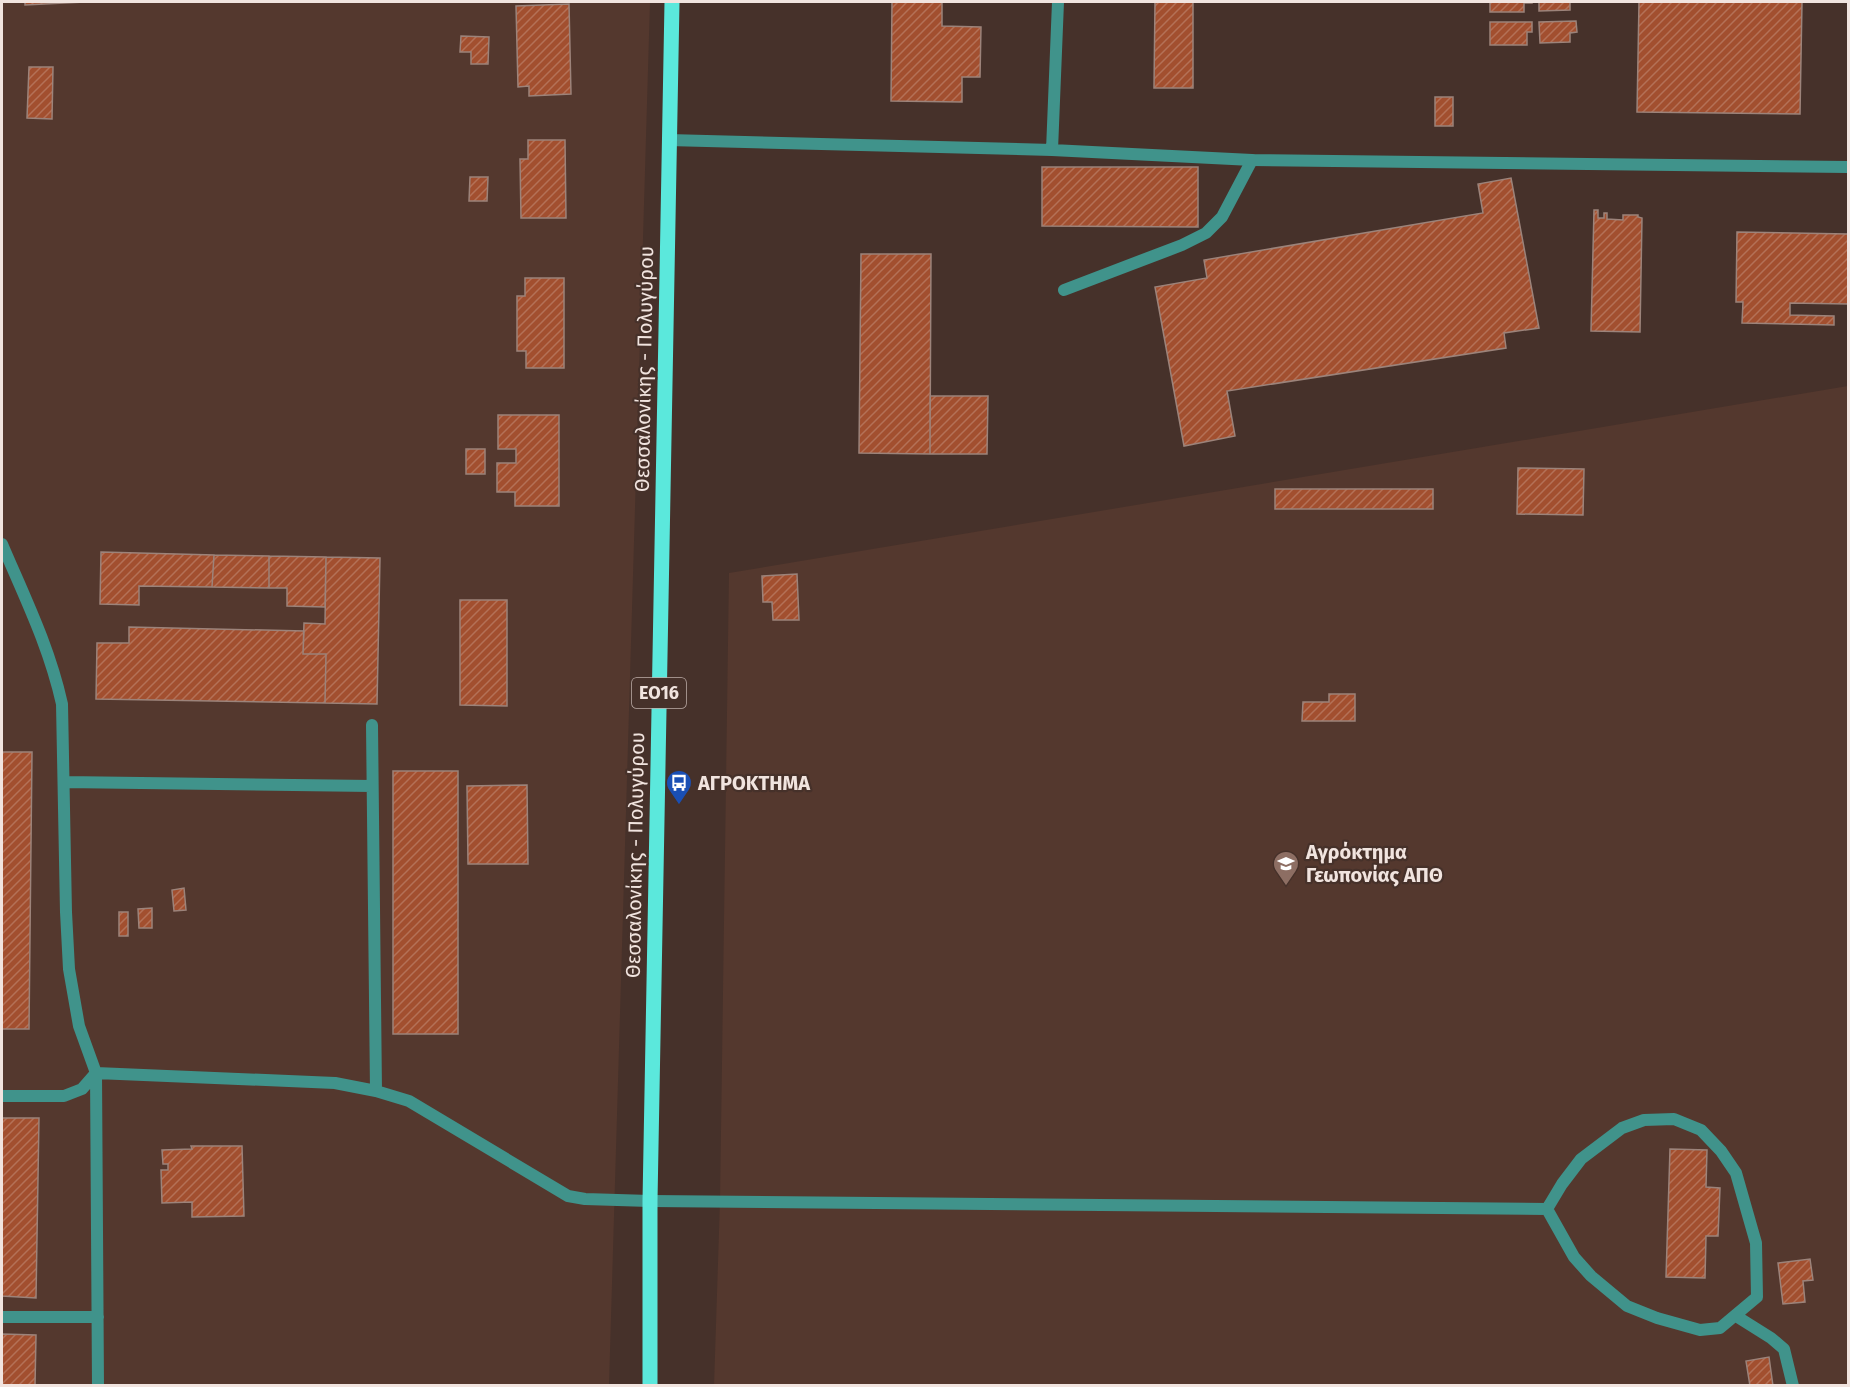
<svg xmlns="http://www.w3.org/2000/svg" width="1850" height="1387" font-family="'Fira Sans',sans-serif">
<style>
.built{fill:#54382e}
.building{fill:url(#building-hatch);stroke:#9c837a;stroke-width:1.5}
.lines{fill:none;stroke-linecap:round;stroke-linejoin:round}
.lane{stroke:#40938b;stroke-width:12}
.street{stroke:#40938b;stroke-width:12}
.primary{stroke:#5be8dc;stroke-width:15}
.labels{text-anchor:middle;stroke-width:4.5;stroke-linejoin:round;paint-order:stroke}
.shield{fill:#46312a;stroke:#beaea9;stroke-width:1.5}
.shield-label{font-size:18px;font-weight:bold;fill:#f1e4df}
.street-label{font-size:20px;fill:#f1e4df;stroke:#46312a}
.poi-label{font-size:20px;font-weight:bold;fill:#f1e4df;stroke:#46312a;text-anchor:start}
</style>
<defs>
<pattern id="building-hatch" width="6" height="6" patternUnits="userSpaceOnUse" patternTransform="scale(1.5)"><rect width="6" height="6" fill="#a24f2f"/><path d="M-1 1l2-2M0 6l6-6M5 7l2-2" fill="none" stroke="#b47157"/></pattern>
</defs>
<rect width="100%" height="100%" fill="#46312a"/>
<path class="built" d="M2 2H650L609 1385 2 1386Z
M1848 386V1385L714 1386 720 1201 729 573Z"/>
<path class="building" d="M25 2H85L25 5Z
M892 2H942V26L981 27 980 77H962V102L891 101Z
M1155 2H1193V88H1154Z
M1490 2H1532V3H1524V12H1490Z
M1539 2H1570V10L1539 11Z
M1639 2H1802L1800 114 1637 112Z
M569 4 571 94 529 96V86L518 87 516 6Z
M1576 21 1577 32 1570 33V42L1540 43 1539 22Z
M1490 22H1532V32H1527V45H1490Z
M461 36 489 37 488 64H471V52H460Z
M29 67H53L52 119 27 118Z
M1435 97H1453V126H1435Z
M528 140H565L566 218H521L520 159H528Z
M1042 167H1198V227L1042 226Z
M470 177H488L487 201H469Z
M1511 178 1539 328 1504 333 1506 348 1227 391 1235 436 1184 446 1155 287 1207 278 1204 260 1483 213 1478 184Z
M1594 210H1598V218H1604V213H1607V219L1623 220V215H1638V217L1642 218 1640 332 1591 331Z
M1737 232 1848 234V304L1790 303V315L1834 316V325L1742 323 1743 302H1736Z
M861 254H931L930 454 859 453Z
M525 278H564V368H526V351H517V296H525Z
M930 396H988L987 454H930Z
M498 415H559V506H515V492H497V463H516V449H498Z
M466 449H485V474H466Z
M1518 468 1584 469 1583 515 1517 514Z
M1275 489H1433V509H1275Z
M101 552 214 555 212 587 139 586V605L100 604Z
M214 555 269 556V588L212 587Z
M269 556 326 557 325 607 287 606V588H269Z
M326 557 380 558 377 704 325 703 326 654H303L304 623 325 624Z
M797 574 799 620H773L772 602H763L762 576Z
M460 600H507V706L460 705Z
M129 627 304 631 303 654H326L325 703 96 699 97 643H129Z
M1329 694H1355V721H1302L1303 702H1329Z
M2 752H32L29 1029H2Z
M393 771H458V1034H393Z
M527 785 528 864H468L467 786Z
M184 888 186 910 174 911 172 890Z
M152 908V928H139L138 909Z
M119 912H128V936H119Z
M2 1118H39L36 1298 2 1296Z
M191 1146H242L244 1216 192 1217V1202L162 1203 161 1170H168V1164H163L162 1150 192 1149Z
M1670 1149 1707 1150 1706 1187 1720 1188 1718 1236H1706L1705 1278 1666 1277Z
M1810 1259 1813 1280 1803 1281 1805 1302 1783 1304 1778 1263Z
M2 1334 36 1335 35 1386H2Z
M1769 1357 1773 1386H1750L1746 1361Z"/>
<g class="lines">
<path class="lane" d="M1064 290 1182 245 1206 233 1222 217 1252 160
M1674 1119 1701 1130 1721 1151 1736 1173 1756 1243 1757 1297 1720 1328 1700 1330 1657 1318 1627 1306 1591 1276 1574 1257 1547 1209 1562 1184 1581 1159 1622 1128 1644 1120Z
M650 1201 1547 1209
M1736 1316 1771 1338 1784 1349 1793 1386"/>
<path class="street" d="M668 140 1052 150 1252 160 1848 167
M1052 150 1058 2
M2 544C25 598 49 646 62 704L66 912 69 969 79 1026 96 1073 98 1386
M372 725 376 1091
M64 782 372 786
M2 1096H64L82 1089 96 1073 335 1083 376 1091 409 1101 568 1196 585 1199 650 1201
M2 1317H98"/>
<path class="primary" d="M650 1386V1201L672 2"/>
</g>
<defs>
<symbol id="bus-pin" viewBox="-11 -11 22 30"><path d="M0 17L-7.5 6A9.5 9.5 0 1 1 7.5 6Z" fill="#1a4fb4" stroke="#46312a"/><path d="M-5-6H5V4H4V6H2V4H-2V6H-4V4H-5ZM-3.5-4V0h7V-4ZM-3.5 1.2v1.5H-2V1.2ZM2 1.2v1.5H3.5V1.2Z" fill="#fff"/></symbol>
<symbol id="university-pin" viewBox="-11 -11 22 30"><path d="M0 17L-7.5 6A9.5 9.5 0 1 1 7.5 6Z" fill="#8d6e63" stroke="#46312a"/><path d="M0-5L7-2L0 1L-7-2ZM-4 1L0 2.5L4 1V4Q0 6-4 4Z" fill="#fff"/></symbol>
</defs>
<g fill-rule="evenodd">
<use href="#bus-pin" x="664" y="768" width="30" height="40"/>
<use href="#university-pin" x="1271" y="849" width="30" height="40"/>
</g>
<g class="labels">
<rect class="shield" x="632" y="678" width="54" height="30" rx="4.5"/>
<g class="shield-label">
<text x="659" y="699">ΕΟ16</text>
</g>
<g class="street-label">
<text transform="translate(644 369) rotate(-89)" y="7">Θεσσαλονίκης - Πολυγύρου</text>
<text transform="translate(635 855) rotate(-89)" y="7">Θεσσαλονίκης - Πολυγύρου</text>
</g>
<g class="poi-label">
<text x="698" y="790">ΑΓΡΟΚΤΗΜΑ</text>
<text x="1306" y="859">Αγρόκτημα<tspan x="1306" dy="23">Γεωπονίας ΑΠΘ</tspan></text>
</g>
</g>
<rect width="1850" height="1387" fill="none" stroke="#f1e4df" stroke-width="6"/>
</svg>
